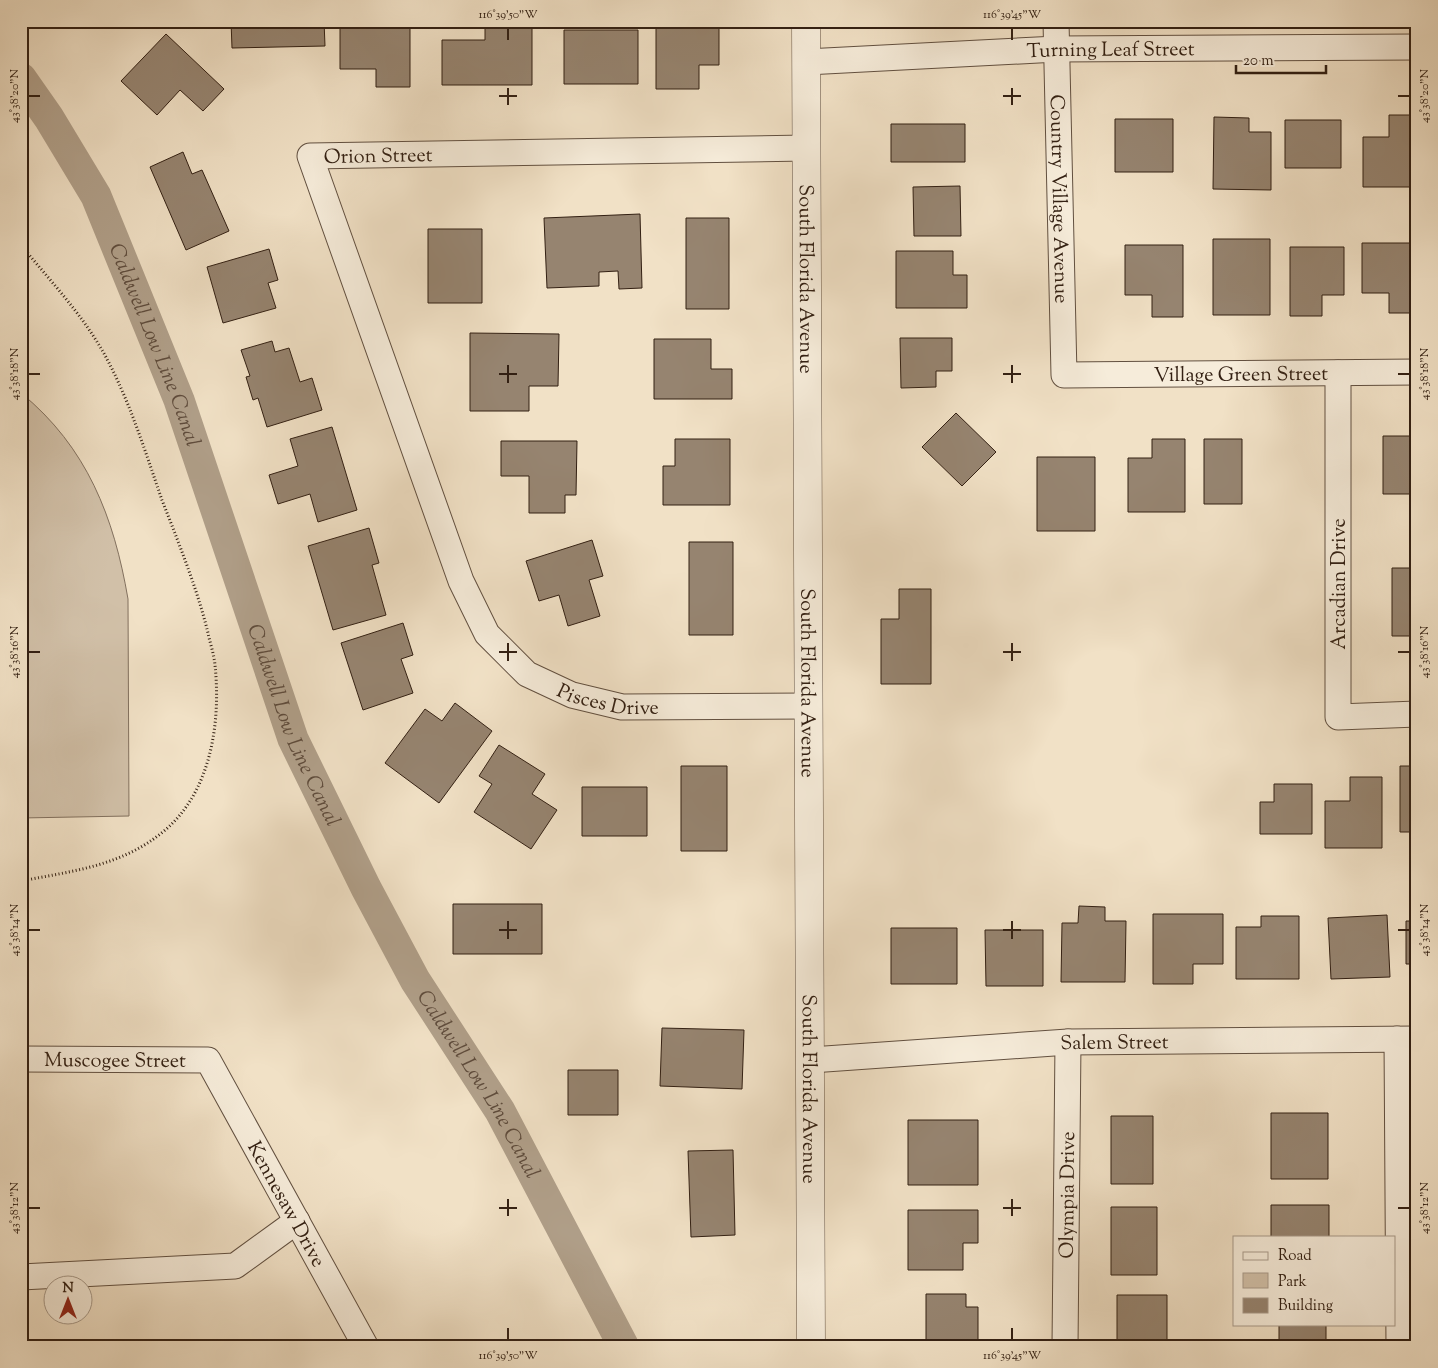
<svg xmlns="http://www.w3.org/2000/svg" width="1438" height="1368" font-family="'Sorts Mill Goudy',serif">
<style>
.green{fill:#d1c0a8;stroke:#82705e}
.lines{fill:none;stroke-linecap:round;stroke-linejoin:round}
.canal{stroke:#b09f89;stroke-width:31}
.building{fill:#968470;stroke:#332013}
.minor-casing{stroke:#625040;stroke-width:27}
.tertiary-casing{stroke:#625040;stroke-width:29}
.path{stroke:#332013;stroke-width:3;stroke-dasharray:1 2.5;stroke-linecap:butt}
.minor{stroke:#f6ecda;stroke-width:25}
.tertiary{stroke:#f6ecda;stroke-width:28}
.ticks{fill:none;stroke:#332013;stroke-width:2}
.labels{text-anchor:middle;stroke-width:5;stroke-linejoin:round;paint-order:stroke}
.street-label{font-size:20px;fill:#332013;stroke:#f6ecda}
.water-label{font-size:21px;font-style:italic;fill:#5f4c3c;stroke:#f6ecda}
.neatline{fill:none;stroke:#332013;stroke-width:2}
.ticks-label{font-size:12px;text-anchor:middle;fill:#332013}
</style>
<rect width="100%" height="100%" fill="#f1e1c6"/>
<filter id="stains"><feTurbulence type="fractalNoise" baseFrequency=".004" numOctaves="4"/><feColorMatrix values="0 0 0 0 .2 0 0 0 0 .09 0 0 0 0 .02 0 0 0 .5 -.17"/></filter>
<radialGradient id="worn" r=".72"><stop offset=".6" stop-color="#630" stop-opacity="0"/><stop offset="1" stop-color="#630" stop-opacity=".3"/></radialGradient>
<path class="green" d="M21 393C87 447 114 517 128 599L129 816 21 818Z"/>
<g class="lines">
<path class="canal" id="s1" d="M21 78 49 118 96 196 179 400 293 739 366 888 415 980 500 1111 624 1347"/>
</g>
<path class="building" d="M231 21H324L325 46 232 48Z
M485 21H532V85H442V40H485Z
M656 21H719V65H699V89H656Z
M340 24H410V87H376V69H340Z
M564 30H638V84H564Z
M166 34 224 89 203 111 180 90 157 115 121 81Z
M1389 115H1417V187H1363V137H1389Z
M1214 117 1249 118V132H1271V190L1213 189Z
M1115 119H1173V172H1115Z
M1285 120H1341V168H1285Z
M891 124H965V162H891Z
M183 152 192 174 202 170 229 231 186 250 150 167Z
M960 186 961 236H914L913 187Z
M640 214 642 288 619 289 618 271 599 272V286L547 288 544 218Z
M686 218H729V309H686Z
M428 229H482V303H428Z
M1213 239H1270V315H1213Z
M1362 243H1417V313H1389V293H1362Z
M1125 245H1183V317H1152V295H1125Z
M1290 247H1344V295H1322V316H1290Z
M269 249 278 280 268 283 276 308 223 323 207 267Z
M896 251H953V275H967V308H896Z
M470 333 559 334 558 386H529V411H470Z
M900 338H952V371H936V387L901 388Z
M654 339H711V369H732V399H654Z
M272 341 275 352 289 348 300 382 312 378 322 410 267 427 258 398 253 400 246 377 250 376 241 350Z
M956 413 996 452 962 486 922 447Z
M332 427 357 510 318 522 310 494 278 504 269 475 298 466 290 439Z
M1383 436H1417V494H1383Z
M675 439H730V505H663V466H675Z
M1152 439H1185V512H1128V458H1152Z
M1204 439H1242V504H1204Z
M501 441H577L576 495H565V513H529V476H501Z
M1037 457H1095V531H1037Z
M369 528 379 563 372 565 386 615 333 630 308 546Z
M592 540 603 576 589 580 600 616 568 626 559 595 539 601 526 561Z
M689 542H733V635H689Z
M1392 568H1417V636H1392Z
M899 589H931V684H881V619H899Z
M403 623 413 655 401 659 413 693 363 710 341 643Z
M455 703 492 731 439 803 385 763 425 709 442 721Z
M499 745 545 774 532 794 557 810 531 849 474 812 492 784 479 776Z
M681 766H727V851H681Z
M1400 766H1417V832H1400Z
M1350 777H1382V848H1325V801H1350Z
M1274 784H1312V834H1260V802H1274Z
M582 787H647V836H582Z
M453 904H542V954H453Z
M1079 906 1105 907V921H1126L1125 982H1061L1062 923H1078Z
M1153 914H1223V964H1193V984H1153Z
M1387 915 1390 977 1331 979 1328 918Z
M1261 916H1299V979H1236V927H1261Z
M1406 921H1417V964H1406Z
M891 928H957V984H891Z
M985 930H1043V986H986Z
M662 1028 744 1030 742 1089 660 1086Z
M568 1070H618V1115H568Z
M1271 1113H1328V1179H1271Z
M1111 1116H1153V1184H1111Z
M908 1120H978V1185H908Z
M733 1150 735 1235 691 1237 688 1151Z
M1271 1205H1329V1237H1271Z
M1111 1207H1157V1275H1111Z
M908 1210H978V1243H963V1270H908Z
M926 1294H966V1307H978V1347H926Z
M1117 1295H1167V1347H1117Z
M1279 1324H1326V1347H1279Z"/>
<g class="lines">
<defs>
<g id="minor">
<path id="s2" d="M1056 21 1064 375 1417 372"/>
<path id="s3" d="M806 62 1057 49 1417 47"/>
<path id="s4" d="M806 148 310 156 461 581 487 634 527 674 572 695 622 707 809 706"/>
<path d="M1338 373V717L1417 714"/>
<path d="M1397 1039 1399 1347"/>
<path id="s5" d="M21 1059 208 1060 366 1347"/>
<path id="s6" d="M811 1060 1068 1042 1417 1039"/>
<path d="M21 1277 235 1266 297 1221"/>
<path id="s7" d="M1065 1347 1068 1042"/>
</g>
<g id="tertiary">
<path id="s8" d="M806 21 811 1347"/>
</g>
</defs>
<use href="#minor" class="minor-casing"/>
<use href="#tertiary" class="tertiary-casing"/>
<path class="path" d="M21 245C51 282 86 318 108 361 131 405 146 454 162 500 179 544 197 588 208 633 210 643 214 654 215 665 221 723 211 792 164 831 122 866 73 871 21 881"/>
<use href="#minor" class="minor"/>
<use href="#tertiary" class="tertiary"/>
</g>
<path class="ticks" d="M508 28V40M1012 28V40M508 88V105M1012 88V105M28 96H40M499 96H517M1003 96H1021M1398 96H1410M508 365V383M1012 365V383M28 374H40M499 374H517M1003 374H1021M1398 374H1410M508 643V661M1012 643V661M28 652H40M499 652H517M1003 652H1021M1398 652H1410M508 921V939M1012 921V939M28 930H40M499 930H517M1003 930H1021M1398 930H1410M508 1199V1216M1012 1199V1216M28 1208H40M499 1208H517M1003 1208H1021M1398 1208H1410M508 1328V1340M1012 1328V1340"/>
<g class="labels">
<g class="street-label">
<text dy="7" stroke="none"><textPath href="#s3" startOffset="305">Turning Leaf Street</textPath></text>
<text transform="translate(378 155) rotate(-1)" y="7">Orion Street</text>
<text dy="7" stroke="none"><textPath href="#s2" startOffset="178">Country Village Avenue</textPath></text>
<text dy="7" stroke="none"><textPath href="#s8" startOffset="258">South Florida Avenue</textPath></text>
<text dy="7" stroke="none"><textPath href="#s2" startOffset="531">Village Green Street</textPath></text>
<text transform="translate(1338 584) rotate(-90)" y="7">Arcadian Drive</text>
<text dy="7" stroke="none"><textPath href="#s8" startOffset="662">South Florida Avenue</textPath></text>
<text dy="7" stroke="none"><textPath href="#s4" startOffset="1149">Pisces Drive</textPath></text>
<text dy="7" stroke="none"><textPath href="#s6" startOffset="304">Salem Street</textPath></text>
<text dy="7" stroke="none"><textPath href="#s5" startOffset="94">Muscogee Street</textPath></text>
<text dy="7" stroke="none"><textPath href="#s8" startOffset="1068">South Florida Avenue</textPath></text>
<text dy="7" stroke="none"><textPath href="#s7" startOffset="152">Olympia Drive</textPath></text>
<text dy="7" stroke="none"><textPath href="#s5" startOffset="351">Kennesaw Drive</textPath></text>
</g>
<g class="water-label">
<text dy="7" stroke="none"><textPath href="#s1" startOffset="300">Caldwell Low Line Canal</textPath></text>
<text dy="7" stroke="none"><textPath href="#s1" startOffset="705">Caldwell Low Line Canal</textPath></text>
<text dy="7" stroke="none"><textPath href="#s1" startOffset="1110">Caldwell Low Line Canal</textPath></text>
</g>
</g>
<rect width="1438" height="1368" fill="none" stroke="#f1e1c6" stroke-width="55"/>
<rect x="1233" y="1236" width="162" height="90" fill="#f6ecda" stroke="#a89a8a"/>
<rect x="1243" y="1252" width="25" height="8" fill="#f6ecda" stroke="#a89a8a"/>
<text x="1278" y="1260" font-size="15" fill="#332013">Road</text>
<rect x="1243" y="1273" width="25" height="15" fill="#d1c0a8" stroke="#a89a8a"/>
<text x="1278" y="1286" font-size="15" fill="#332013">Park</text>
<rect x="1243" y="1298" width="25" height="15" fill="#968470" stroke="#a89a8a"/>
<text x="1278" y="1310" font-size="15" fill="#332013">Building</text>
<g transform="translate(68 1300)"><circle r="24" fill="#f6ecda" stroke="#a89a8a"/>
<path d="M0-4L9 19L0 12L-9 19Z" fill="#8f2418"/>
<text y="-8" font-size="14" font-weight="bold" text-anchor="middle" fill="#332013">N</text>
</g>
<path d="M1236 65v8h90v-8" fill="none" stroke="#332013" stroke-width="2.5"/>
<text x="1243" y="65" font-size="15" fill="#332013" stroke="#f6ecda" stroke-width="4" paint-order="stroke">20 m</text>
<rect x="28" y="28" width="1382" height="1312" class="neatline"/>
<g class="ticks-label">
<text x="508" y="18">116°39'50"W</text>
<text x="1012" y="18">116°39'45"W</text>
<text transform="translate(14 96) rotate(-90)" y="4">43°38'20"N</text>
<text transform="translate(1424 96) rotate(-90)" y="4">43°38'20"N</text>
<text transform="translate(14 374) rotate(-90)" y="4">43°38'18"N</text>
<text transform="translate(1424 374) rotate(-90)" y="4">43°38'18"N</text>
<text transform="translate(14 652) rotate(-90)" y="4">43°38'16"N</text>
<text transform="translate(1424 652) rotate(-90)" y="4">43°38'16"N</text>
<text transform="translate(14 930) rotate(-90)" y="4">43°38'14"N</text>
<text transform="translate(1424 930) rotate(-90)" y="4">43°38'14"N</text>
<text transform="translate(14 1208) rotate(-90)" y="4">43°38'12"N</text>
<text transform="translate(1424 1208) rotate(-90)" y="4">43°38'12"N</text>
<text x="508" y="1359">116°39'50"W</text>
<text x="1012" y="1359">116°39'45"W</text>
</g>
<rect width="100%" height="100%" filter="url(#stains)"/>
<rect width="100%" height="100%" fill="url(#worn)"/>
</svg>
